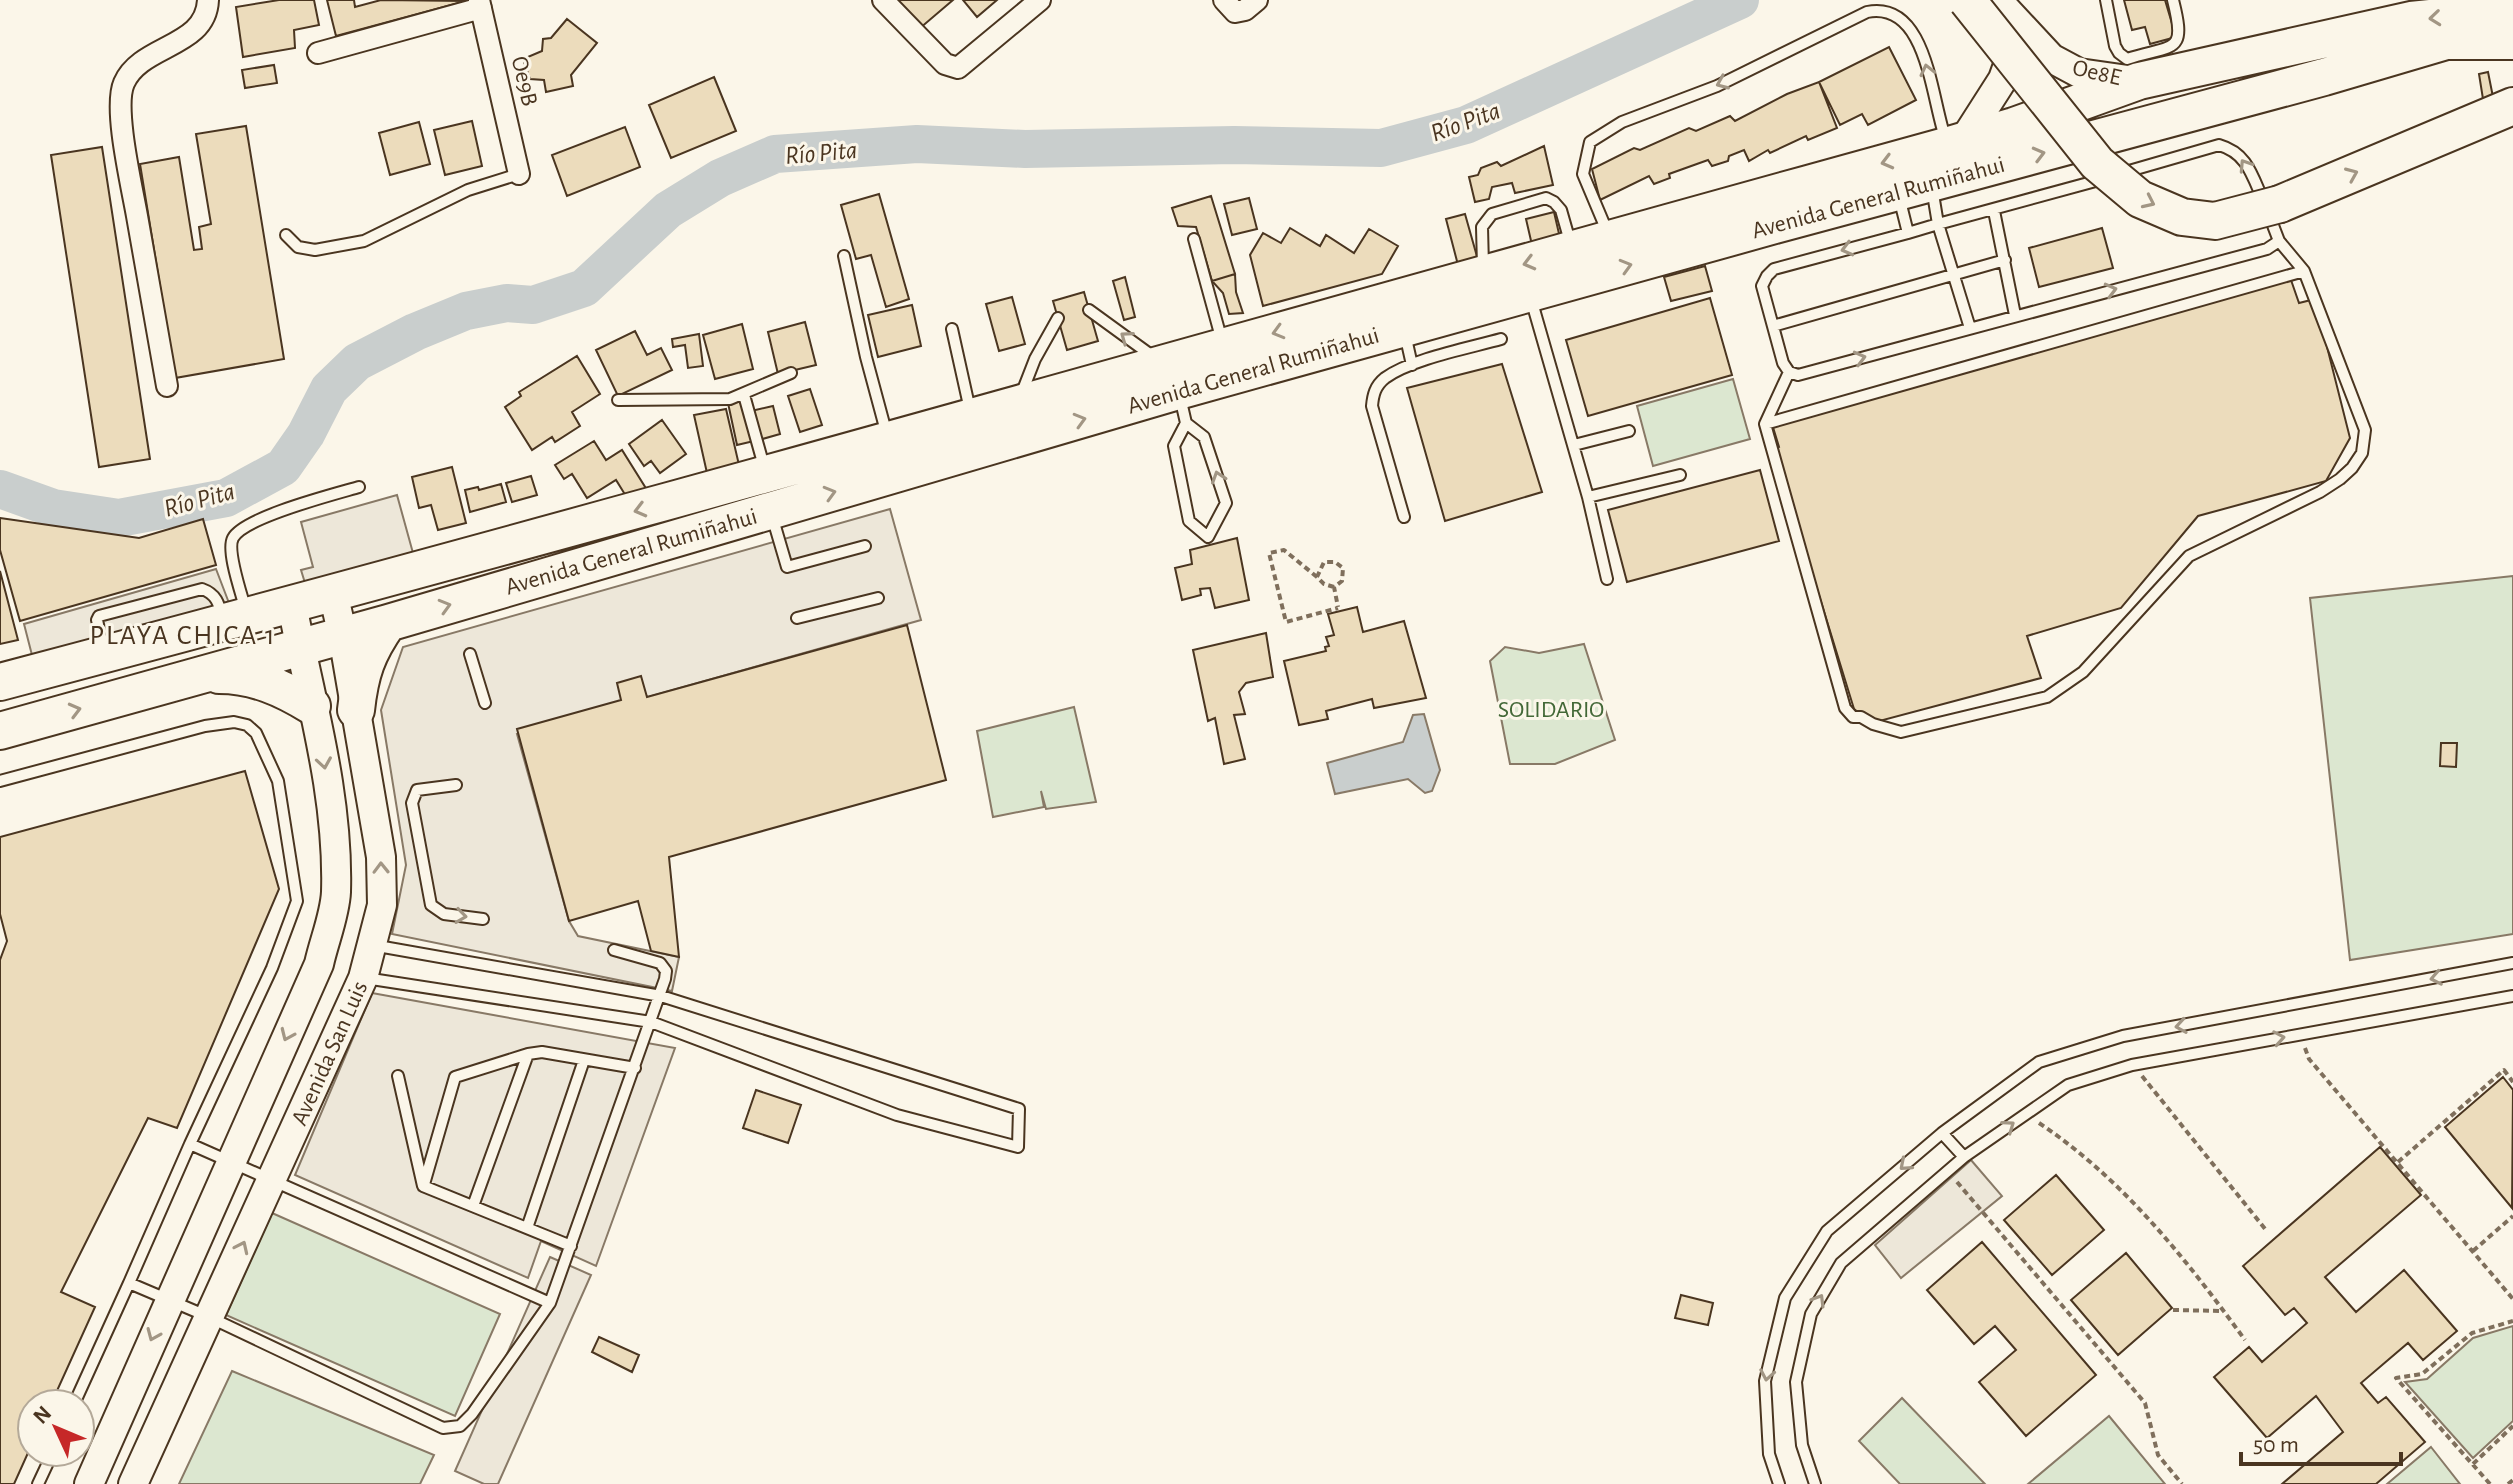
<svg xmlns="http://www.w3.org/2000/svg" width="2513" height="1484" font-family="'Alegreya Sans',sans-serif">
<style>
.green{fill:#dce7d0;stroke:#887966;stroke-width:2}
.parking{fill:#ede7d9;stroke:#887966;stroke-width:2}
.water{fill:#c9cecd;stroke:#887966;stroke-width:2}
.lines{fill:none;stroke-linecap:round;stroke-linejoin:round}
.river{stroke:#c9cecd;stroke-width:38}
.building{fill:#ecdcbc;stroke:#4a3520;stroke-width:2}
.lane-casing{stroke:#4a3520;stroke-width:14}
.street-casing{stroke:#4a3520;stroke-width:24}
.secondary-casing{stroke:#4a3520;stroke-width:32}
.highway-casing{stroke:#4a3520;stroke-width:40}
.path{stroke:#7f6f5c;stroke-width:4;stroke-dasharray:6 4;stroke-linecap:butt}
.lane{stroke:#fbf6e9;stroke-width:10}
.street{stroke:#fbf6e9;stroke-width:20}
.secondary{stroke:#fbf6e9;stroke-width:28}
.highway{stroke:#fbf6e9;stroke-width:36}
.highway-bridge-casing{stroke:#4a3520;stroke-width:40;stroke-linecap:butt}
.highway-bridge{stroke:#fbf6e9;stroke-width:36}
.oneway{stroke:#a29684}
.labels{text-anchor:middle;stroke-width:6;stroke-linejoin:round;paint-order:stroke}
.street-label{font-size:24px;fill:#4a3520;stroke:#fbf6e9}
.park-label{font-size:24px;fill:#436837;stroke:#fbf6e9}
.water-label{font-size:26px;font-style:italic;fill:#4a3520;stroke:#fbf6e9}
.quarter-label{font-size:28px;letter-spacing:2px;fill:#4a3520;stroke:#fbf6e9}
</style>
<rect width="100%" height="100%" fill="#fbf6e9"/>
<path class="green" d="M1733 379 1750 439 1653 466 1637 406Z
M2513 576V934L2350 960 2310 598Z
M1584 644 1615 740 1555 764H1510L1490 661 1505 647 1539 653Z
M1074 707 1096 802 1046 809 1041 791 1044 807 993 817 977 731Z
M272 1213 500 1314 455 1416 226 1315Z
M2513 1326V1421L2473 1458 2405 1382 2427 1379 2473 1338Z
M232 1371 434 1455 420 1484H179Z
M1902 1398 1985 1484H1900L1859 1441Z
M2109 1416 2165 1484H2028Z
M2431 1447 2460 1484H2387Z"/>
<path class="parking" d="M397 495 413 553 305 583 301 570 313 567 301 522Z
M890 509 921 620 517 734 569 921 578 936 679 957 672 991 392 934 406 865 381 710 403 647Z
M216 569 229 603 33 659 24 624Z
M372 993 675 1048 596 1266 541 1241 528 1278 295 1175Z
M1971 1160 2002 1196 1901 1278 1875 1245Z
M550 1257 591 1275 498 1484H484L455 1471Z"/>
<path class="water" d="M1424 714 1440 770 1432 791 1425 793 1408 779 1335 794 1327 763 1403 742 1413 715Z"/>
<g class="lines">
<path class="river" d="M0 489 53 508 119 518 226 498 283 467 306 434 329 389 357 362 415 332 466 311 507 303 533 305 584 288 668 210 720 178 775 154 917 144 1025 149 1234 145 1381 148 1466 125 1740 0"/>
</g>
<path class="building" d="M279 0H314L319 25 294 30 295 48 243 57 236 7Z
M327 0H354L355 7 381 0 466 1 336 36Z
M887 0H953L919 29Z
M963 0H997L977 17Z
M2124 0H2165L2176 37 2150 44 2145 27 2132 30Z
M567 19 597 43 571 75 573 86 546 92 544 80 530 79 523 59 542 51 543 39 551 38Z
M1889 47 1916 100 1868 125 1862 114 1840 125 1819 82Z
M274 65 277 83 245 88 242 70Z
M2488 72 2493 97 2483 99 2479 74Z
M714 77 736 131 671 158 649 105Z
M1819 82 1837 128 1808 140 1806 136 1770 153 1768 150 1749 161 1744 150 1729 156 1728 161 1712 166 1708 160 1669 174 1670 178 1654 184 1649 176 1600 200 1592 169 1634 148 1640 150 1689 128 1696 131 1730 116 1735 121 1787 94Z
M472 121 482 166 445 175 434 130Z
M419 122 430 164 390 175 379 133Z
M246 126 284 359 175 378 140 164 179 157 194 250 202 249 199 227 211 224 196 134Z
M625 127 640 167 567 196 552 155Z
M1544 146 1553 185 1515 193 1512 183 1492 187 1489 199 1475 202 1469 177 1478 175 1481 168 1497 162 1501 166Z
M102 147 150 459 99 467 51 155Z
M879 194 909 299 886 307 871 255 856 259 841 205Z
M1211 196 1235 274 1212 281 1196 227 1178 226 1172 208Z
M1249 198 1257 229 1232 235 1224 204Z
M1554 212 1560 238 1532 245 1526 219Z
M1465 214 1478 260 1458 265 1446 219Z
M1290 228 1320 246 1326 235 1354 253 1369 229 1398 246 1382 274 1263 306 1250 255 1263 233 1281 243Z
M2102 228 2113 268 2039 287 2029 248Z
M1705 266 1712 291 1671 301 1664 277Z
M1235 274 1236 292 1243 313 1229 314 1223 293 1212 281Z
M1125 277 1135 317 1124 320 1113 281Z
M2291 280 2299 303 2315 299 2350 438 2326 481 2198 516 2121 608 2027 636 2041 678 1872 723 1854 709 1774 449 1779 447 1772 424Z
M1084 292 1098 341 1067 350 1053 301Z
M1012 297 1025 344 999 351 986 304Z
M1710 298 1732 375 1588 416 1566 340Z
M912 305 921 346 878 357 868 315Z
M805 322 816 365 778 374 768 332Z
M742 324 753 369 715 379 703 335Z
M635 331 647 355 661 348 672 370 618 396 596 350Z
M699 334 703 366 688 368 685 345 673 347 672 339Z
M577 356 600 394 572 412 580 426 555 442 552 437 532 450 505 407 521 396 519 392Z
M1502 364 1542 492 1445 521 1407 388Z
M810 389 822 425 800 432 788 396Z
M745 400 754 441 737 445 728 403Z
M773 406 780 434 759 440 751 411Z
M726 409 739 465 707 473 694 415Z
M662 420 686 454 660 473 651 461 644 466 629 444Z
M594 441 606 460 622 450 647 490 629 501 616 480 587 498 572 474 564 479 555 465Z
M452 467 466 523 438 530 431 505 419 508 412 477Z
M1760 470 1779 541 1627 582 1608 510Z
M531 476 537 495 512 502 506 483Z
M501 484 506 502 470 512 465 490 478 487 479 490Z
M0 518 139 538 203 519 216 565 20 621 0 550Z
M1237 538 1249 600 1215 608 1210 588 1200 589 1201 595 1182 600 1175 568 1192 564 1190 550Z
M0 571 18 640 0 644Z
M1357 607 1363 632 1404 621 1426 698 1374 708 1372 699 1326 711 1328 719 1299 725 1284 661 1326 651 1325 647 1329 646 1326 637 1334 635 1328 614Z
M907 625 946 780 669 857 679 957 651 951 638 901 569 921 517 729 621 700 617 683 641 676 647 697Z
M1266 633 1273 677 1246 683 1239 692 1245 714 1234 715 1245 759 1224 764 1215 718 1208 721 1193 650Z
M2441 743H2457L2456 767 2440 766Z
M245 771 279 889 177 1128 148 1118 61 1292 95 1307 51 1404H32V1444L14 1484H0V960L7 941 0 914V837Z
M2503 1077 2513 1090 2512 1208 2445 1127Z
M756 1090 801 1105 788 1143 743 1128Z
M2380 1147 2421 1195 2325 1277 2356 1312 2404 1270 2457 1331 2423 1360 2408 1343 2361 1383 2378 1403 2386 1397 2425 1442 2376 1484H2282L2343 1432 2316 1396 2267 1438 2214 1377 2249 1347 2262 1362 2307 1323 2294 1308 2285 1315 2243 1266Z
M2056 1175 2104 1230 2052 1275 2004 1220Z
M1982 1242 2096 1375 2026 1436 1979 1382 2016 1350 1995 1326 1974 1344 1927 1290Z
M2126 1253 2172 1308 2118 1355 2071 1300Z
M1681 1295 1713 1303 1708 1325 1675 1318Z
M599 1337 639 1355 632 1372 592 1352Z"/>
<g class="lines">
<defs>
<path id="lane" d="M2106 0 2115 46 2119 53 2127 59C2174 44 2187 55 2173 0
M2122 173 2219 145C2247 153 2252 175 2263 200
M1932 188 1938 224 2103 179
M1899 197 1908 233 1774 269 1767 276 1762 286 1783 363 1789 372 1798 375 2267 249 2279 241 2269 215
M1994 211 2015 315
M1607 231 1583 174 1590 142 1622 122 1717 86 1867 12C1928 0 1931 100 1946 140
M1908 233 1938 224 1970 328
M286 235 298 247 315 250 364 241 468 190 519 174
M1194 239 1222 341
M844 256 866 357 887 435
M1483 266 1482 227 1492 214 1546 198 1554 202 1561 210 1571 245
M1531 299 1588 497 1607 579
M1089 310 1155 358
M1773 326 2005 260
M952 329 970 410
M1405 334 1412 365
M1789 372 1765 424 1845 708 1853 717H1861L1873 724 1901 732 2047 697 2083 672 2189 556 2320 492 2340 479 2352 468 2362 453 2365 430 2304 271 2279 241
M744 395 765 470
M1021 395 1035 359 1058 318
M1180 397 1186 423 1204 437 1226 503 1208 537 1189 521 1174 446 1186 423
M618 400 730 399 791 373
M1765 424 2304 271
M1574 445 1629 431
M1588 497 1680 475
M772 516 787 567 865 546
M1404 517 1372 406C1373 395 1375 386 1385 378 1411 359 1469 348 1501 339
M246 611C242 595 226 551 233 538 244 517 335 494 359 487
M797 618 878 598
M103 647 97 620 99 616 202 589C216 594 219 603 222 617
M470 654 485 703
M0 781 205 726 234 722 247 725 256 733 278 781 297 901 272 968 190 1144
M456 785 417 790 412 803 431 905 444 914 483 919
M365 978 651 1022 897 1115 1018 1147 1019 1109 661 996 372 945
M398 1076 423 1186 571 1246
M1942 1133 1964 1157
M190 1144 550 1303 472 1414 460 1426 443 1428 209 1317 129 1283Z
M424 1184 455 1077 528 1054
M473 1206 528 1054 542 1052 635 1068
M527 1228 584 1060
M550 1303 665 979 666 971 660 963 614 950
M74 1404 129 1283
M38 1484 53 1452
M1779 1484 1769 1454 1765 1381 1785 1298 1827 1231 1942 1133 2039 1062 2123 1036 2513 963
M1815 1484 1802 1445 1796 1382 1811 1314 1841 1263 1964 1157 2068 1085 2132 1065 2513 996"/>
<path id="street" d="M479 0 519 174
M883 0 945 64 958 68 1040 0
M1224 0 1235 12 1245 10 1257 0
M318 53 481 8
M167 386C157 329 147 273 137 216 132 187 113 108 124 83 141 44 206 48 208 0"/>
<path id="secondary" d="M1997 0 2051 58 2079 73 2135 81
M1964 140 2003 79 2017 40
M89 1484 319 964C324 941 335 915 336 892 339 794 310 699 292 605
M133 1484 363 978 382 905 381 857 343 636 333 593"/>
<path id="highway" d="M2280 204 2513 106
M219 675C254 675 283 688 312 706
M0 682C651 510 1299 324 1949 145L2014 126 2139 81 2411 20 2477 13 2513 14
M356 710C360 673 367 653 388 623
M0 731 388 623 1178 391 1775 225 2324 77 2446 41H2513"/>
</defs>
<use href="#lane" class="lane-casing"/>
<use href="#street" class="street-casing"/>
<use href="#secondary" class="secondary-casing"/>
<use href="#highway" class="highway-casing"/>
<path class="path" d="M1317 577 1284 550 1269 553 1286 622 1338 608
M1334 587 1324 584 1317 577 1324 562H1335L1343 568 1342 581 1334 587 1338 607
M2305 1048 2309 1059 2513 1299
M2142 1076 2266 1230
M2039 1123C2123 1179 2186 1259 2245 1340
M2398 1162 2504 1070 2513 1082
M1957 1182 2145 1403 2158 1455 2182 1484
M2473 1251 2513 1216
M2173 1310 2223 1311
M2473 1464 2513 1426
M2490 1484 2396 1378 2422 1374 2472 1333 2513 1321
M2508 1484 2513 1480"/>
<use href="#lane" class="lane"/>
<use href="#street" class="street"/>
<use href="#secondary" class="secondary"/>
<use href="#highway" class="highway"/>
<defs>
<path id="highway-bridge" d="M1967 0 2097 163 2140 199 2182 217 2215 221 2280 204"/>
</defs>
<use href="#highway-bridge" class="highway-bridge-casing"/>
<use href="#highway-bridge" class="highway-bridge"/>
</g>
<defs><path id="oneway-chevron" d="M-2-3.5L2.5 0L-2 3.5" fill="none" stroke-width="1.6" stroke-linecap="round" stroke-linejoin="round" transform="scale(2)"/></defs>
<g class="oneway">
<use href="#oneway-chevron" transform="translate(2435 18) rotate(174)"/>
<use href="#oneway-chevron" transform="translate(1927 70) rotate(-103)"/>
<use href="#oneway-chevron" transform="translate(1722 83) rotate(157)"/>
<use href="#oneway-chevron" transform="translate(2039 154) rotate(-15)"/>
<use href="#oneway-chevron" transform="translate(1887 162) rotate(165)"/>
<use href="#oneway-chevron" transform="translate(2245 165) rotate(-123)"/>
<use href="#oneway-chevron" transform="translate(2352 174) rotate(-23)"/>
<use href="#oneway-chevron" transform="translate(2149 202) rotate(25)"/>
<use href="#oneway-chevron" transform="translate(1847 249) rotate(165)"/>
<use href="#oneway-chevron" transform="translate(1529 263) rotate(165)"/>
<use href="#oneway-chevron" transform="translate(1626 266) rotate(-16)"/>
<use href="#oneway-chevron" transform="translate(2111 290) rotate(-15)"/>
<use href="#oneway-chevron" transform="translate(1278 332) rotate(164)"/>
<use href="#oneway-chevron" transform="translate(1126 337) rotate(-144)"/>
<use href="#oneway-chevron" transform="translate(1860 358) rotate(-15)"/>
<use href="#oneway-chevron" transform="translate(1080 420) rotate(-16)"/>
<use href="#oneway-chevron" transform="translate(1218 477) rotate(-108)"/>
<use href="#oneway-chevron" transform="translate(830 493) rotate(-16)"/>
<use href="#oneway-chevron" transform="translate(640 510) rotate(165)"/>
<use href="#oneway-chevron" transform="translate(445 606) rotate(-16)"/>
<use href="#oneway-chevron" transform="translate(75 710) rotate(-15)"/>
<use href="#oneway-chevron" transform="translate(324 763) rotate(81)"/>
<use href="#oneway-chevron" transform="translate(381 868) rotate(-91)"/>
<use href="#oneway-chevron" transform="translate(461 916) rotate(8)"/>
<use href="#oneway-chevron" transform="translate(2436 978) rotate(169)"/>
<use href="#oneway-chevron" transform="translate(2181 1026) rotate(171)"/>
<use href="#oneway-chevron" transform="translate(287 1035) rotate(114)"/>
<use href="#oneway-chevron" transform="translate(2279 1038) rotate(-10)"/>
<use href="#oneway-chevron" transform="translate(2009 1126) rotate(-35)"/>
<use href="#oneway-chevron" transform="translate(1905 1165) rotate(139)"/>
<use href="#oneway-chevron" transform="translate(242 1247) rotate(-65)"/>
<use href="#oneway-chevron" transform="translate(1819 1300) rotate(-59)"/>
<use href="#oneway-chevron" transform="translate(153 1335) rotate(113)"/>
<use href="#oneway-chevron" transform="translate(1767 1375) rotate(100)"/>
</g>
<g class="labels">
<g class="street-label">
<text transform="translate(2097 72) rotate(13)" y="8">Oe8E</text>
<text transform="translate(525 81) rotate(77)" y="8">Oe9B</text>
<text transform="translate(1878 197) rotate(-15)" y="8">Avenida General Rumiñahui</text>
<text transform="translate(1253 370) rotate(-16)" y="8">Avenida General Rumiñahui</text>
<text transform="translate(631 551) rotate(-16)" y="8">Avenida General Rumiñahui</text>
<text transform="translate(329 1053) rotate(-66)" y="8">Avenida San Luis</text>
</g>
<g class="park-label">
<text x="1551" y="717">SOLIDARIO</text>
</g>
<g class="water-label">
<text transform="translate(1465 121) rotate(-20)" y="9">Río Pita</text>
<text transform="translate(821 152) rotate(-5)" y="9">Río Pita</text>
<text transform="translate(199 499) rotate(-15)" y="9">Río Pita</text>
</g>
<g class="quarter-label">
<text x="183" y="644">PLAYA CHICA 1</text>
</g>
</g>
<g transform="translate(56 1428) rotate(314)"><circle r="38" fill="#fbf6e9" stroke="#b4a999" stroke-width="2"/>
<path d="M0-6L14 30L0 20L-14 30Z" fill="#c62828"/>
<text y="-12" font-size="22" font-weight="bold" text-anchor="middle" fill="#4a3520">N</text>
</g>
<path d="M2241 1452v12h160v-12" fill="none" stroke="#4a3520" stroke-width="4"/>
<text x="2253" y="1452" font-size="24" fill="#4a3520" stroke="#fbf6e9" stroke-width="6" paint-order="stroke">50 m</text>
</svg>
